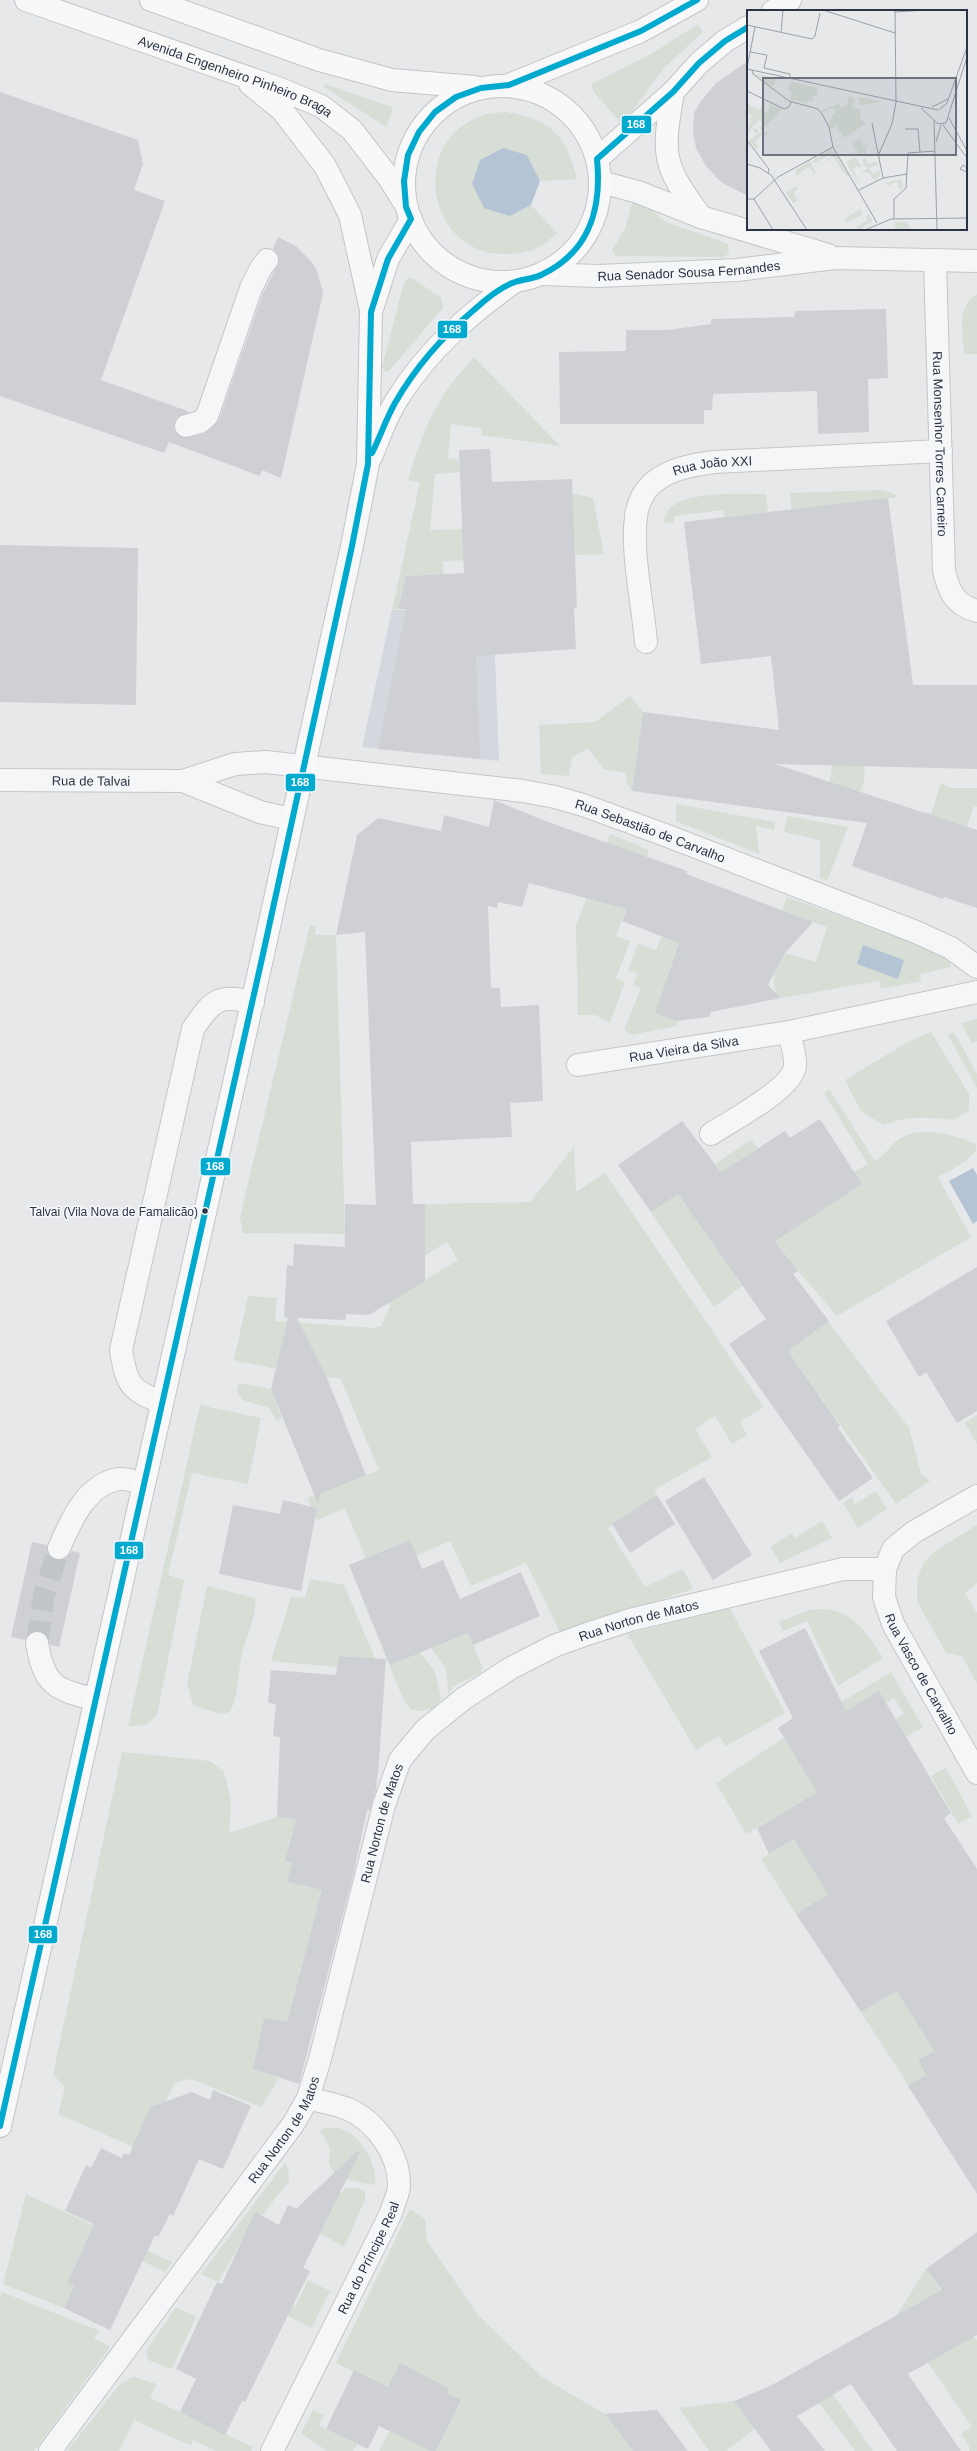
<svg xmlns="http://www.w3.org/2000/svg" width="977" height="2451" font-family="Helvetica,sans-serif">
<style>
.built{fill:#d4d7dd}
.green{fill:#d6ded6;fill-rule:evenodd}
.water{fill:#b4c4d5}
.building{fill:#ced0d3}
.lines{fill:none;stroke-linecap:round;stroke-linejoin:round}
.minor-tunnel{stroke:#c1c4c9;stroke-width:22;stroke-dasharray:22 11;stroke-linecap:butt}
.minor-casing{stroke:#c4c6c8;stroke-width:24}
.major-casing{stroke:#c2c5c8;stroke-width:24}
.minor{stroke:#f5f6f7;stroke-width:22}
.major{stroke:#f8f8f8;stroke-width:22}
.bus-1-casing{stroke:#f4f6f9;stroke-width:9}
.bus-1{stroke:#00a9ce;stroke-width:6}
.bus-dot{fill:#2b3445;stroke:#f4f6f9;stroke-width:1.5}
.labels{text-anchor:middle;stroke-width:3.5;stroke-linejoin:round;paint-order:stroke}
.bus-label{font-size:12px;fill:#2b3445;stroke:#f4f6f9;text-anchor:end}
.street-label{font-size:13px;fill:#2b3445;stroke:#f4f6f9}
.inset-road{fill:none;stroke:#9ba0a8;stroke-width:1}
.view{fill:#6c737f;fill-opacity:0.15;stroke:#6c737f;stroke-width:2}
.inset-edge{fill:none;stroke:#2b3445;stroke-width:2}
.line-badge{stroke:#f4f6f9;stroke-width:1.5}
.badge-label{font-size:11px;text-anchor:middle;font-weight:bold;fill:#fff}
</style>
<rect width="100%" height="100%" fill="#e6e8ea"/>
<path class="built" d="M481 607 495 655 499 761 362 747 392 610Z"/>
<path class="green" d="M698 24 703 32 664 68 628 117 622 121H619L593 91 592 84 651 54Z
M325 84 392 107 393 109 386 127 324 87Z
M505 112C549 118 567 135 577 179L540 181 527 155 510 216 531 205 557 233C552 237 547 243 541 246 531 252 519 254 508 254 427 258 406 140 484 115 490 113 498 113 505 112Z
M638 199 666 222 728 244 729 253 724 257 615 256 612 250 625 229 631 205Z
M409 278H412L441 298 443 308 388 372H385L382 367 404 282Z
M977 294V354H964C963 334 956 305 977 294Z
M474 357 560 446 481 435 482 428 451 424 448 458 459 460 460 472 435 474 430 530 472 529 473 560 443 561V574L406 576 398 609 392 610 420 482 408 480C424 427 436 398 474 357Z
M881 490 891 492 898 497 806 509 792 517 790 493Z
M572 493 593 498 604 554 575 555Z
M766 494 768 512 725 517 723 510 674 516V522L663 524C664 520 665 515 667 512 680 490 743 494 766 494Z
M630 696 643 712 632 791 627 783 626 773 604 769 588 748 572 758 569 776 541 774 539 725 595 722Z
M834 749 865 751 864 781 854 808 827 804Z
M941 783 951 788H977V807L974 806 965 832 924 817 926 812 931 814Z
M676 804 775 822 774 830 756 826 759 854 676 821Z
M787 816 848 827 827 881 820 878V840L784 832Z
M610 834 649 850 616 936 630 941 616 978 625 982 610 1023 595 1015H578L576 926Z
M787 897 944 954 950 961 951 967 920 974 921 981 881 989 879 981 781 998C766 983 777 969 785 953L816 962 827 927 782 911Z
M673 908 689 913 655 1013 677 1021V1026L631 1035 624 1030 641 988 633 985 638 974 628 970 638 944 656 950Z
M310 925 315 927 316 935H336L345 1234 243 1233 240 1217Z
M977 1019V1041L972 1043 961 1023Z
M931 1032 969 1094V1110L954 1120C926 1117 910 1116 883 1125L861 1111 845 1080 908 1042Z
M954 1032 977 1074V1088L948 1035Z
M829 1089 875 1161C888 1153 888 1147 898 1140 921 1124 952 1135 976 1144V1151L966 1161 938 1177 971 1237 837 1316 798 1271 763 1224 812 1216 862 1184 854 1172 868 1164 824 1093Z
M751 1140 758 1148 736 1162 744 1174 731 1183 715 1164Z
M574 1147 576 1192 605 1173 764 1407 740 1422 747 1435 732 1444 715 1416 695 1429 712 1457 654 1490 657 1495 608 1528 645 1587 683 1569 693 1589 560 1632 526 1563 471 1586 450 1541 416 1556 410 1540 393 1547 420 1653 435 1671 441 1698 437 1708 420 1711 411 1710 403 1699 362 1598 379 1590 345 1508 317 1520 307 1498 379 1470 340 1378C318 1378 299 1365 278 1361L276 1369 234 1360 248 1296 277 1298 275 1321 374 1328 381 1326 390 1306V1254L425 1204 530 1202ZM447 1242 458 1260 409 1290 399 1271Z
M678 1194 689 1210 751 1233 721 1255 742 1286 714 1307 651 1212Z
M828 1321 909 1428 921 1474 930 1481 896 1504 788 1351Z
M239 1383 271 1389 282 1418 277 1421 269 1408 243 1400 237 1392Z
M200 1405 261 1418 248 1484 192 1473 168 1575 184 1580 157 1715 146 1725 128 1726Z
M977 1415V1444L965 1423Z
M876 1491 887 1509 858 1528 843 1503 852 1497 855 1504Z
M822 1521 832 1538 780 1563 770 1547 792 1533 795 1538Z
M977 1525V1583L965 1593 977 1613V1684L962 1656 946 1653 917 1601V1580L923 1564 935 1551Z
M310 1579 344 1585 375 1658 339 1656 337 1667 271 1661 291 1597 305 1598Z
M207 1586 255 1598C257 1618 246 1635 242 1654 237 1674 240 1693 230 1712L220 1714 193 1705 187 1684Z
M454 1601 483 1668 480 1673 452 1687 449 1696 446 1669 431 1648Z
M730 1608 785 1713 726 1746 719 1736 696 1750 627 1634Z
M824 1609C855 1612 868 1634 883 1658L838 1686 807 1621 783 1631 778 1622 810 1610Z
M891 1672 923 1727 906 1737 896 1719 904 1713 894 1698 793 1751 817 1792 746 1834 716 1783 794 1731Z
M122 1752 210 1761 224 1772 231 1801 229 1833 277 1817 296 1819 285 1861 292 1863 287 1882 322 1890 287 2022 264 2018 256 2058H269L264 2073 279 2078 261 2107 191 2079 174 2083 166 2101 150 2107 145 2119V2152L58 2114 65 2088 53 2074Z
M946 1768 972 1816 958 1824 931 1776Z
M794 1839 871 1867 796 1914 761 1859Z
M939 1966 920 2028 934 2051 918 2060 926 2075 909 2086 861 2012Z
M326 2128C331 2128 337 2127 342 2129 363 2137 377 2164 375 2185 363 2183 332 2179 329 2163 329 2160 330 2156 330 2153 330 2145 325 2138 320 2131Z
M285 2163 288 2168 289 2181 242 2241 218 2282 201 2274Z
M346 2188H357L365 2192V2200L344 2247 320 2233 325 2223 300 2211 305 2200 314 2192 327 2206Z
M26 2194 172 2262 165 2272 89 2235 67 2282 74 2286 64 2308 3 2284Z
M410 2209 425 2219 427 2241 479 2316 542 2377 605 2414 633 2451H436L461 2400 447 2393 449 2388 400 2364 388 2387 336 2363Z
M926 2269 977 2341V2451H969V2446L961 2434 972 2427 896 2316Z
M234 2276 296 2306 308 2280 330 2291 312 2328 229 2287Z
M2 2292 100 2331 94 2338 110 2347 34 2451H0V2300Z
M176 2307 196 2317 172 2369 148 2360 146 2351Z
M133 2377 157 2384 150 2398 253 2447 251 2451H216L193 2440 191 2446 134 2420 119 2451H67L120 2384Z
M833 2394 873 2451H855L819 2403Z
M734 2401 755 2429 726 2451H709L679 2408Z
M313 2410 324 2415 319 2425 357 2444 353 2451H327L301 2433Z
M390 2431 431 2451H379Z"/>
<path class="water" d="M503 148 527 155 540 181 531 205 510 216 484 208 472 184 480 160Z
M863 945 904 960 898 979 857 964Z
M973 1168 977 1175V1221L973 1224 949 1181Z"/>
<path class="building" d="M748 61V196L721 182 706 166 696 148 693 132 694 113 701 101 716 83Z
M0 92 138 140 143 164 134 190 165 201 101 380 190 412 177 417 174 423V430L183 438 204 434 219 420 263 293 279 262 278 255 273 249 278 237 297 247 312 262 317 271 323 293 281 478 262 470 260 476 169 442 164 453 0 396Z
M886 309 888 378 868 379 869 432 818 434 817 391 713 394 712 410H704V424H560L559 352 626 351V330H667L711 324V319L794 317 795 311Z
M490 449 492 482 572 479 577 608H574L576 649 476 656 480 759 378 749 406 609H398L406 576 464 573 459 450Z
M888 498 913 685H977V769L775 764 977 830V908L944 897 943 899 852 866 867 823 632 791 643 712 779 730 771 656 701 664 684 522Z
M0 545 138 548 136 705 0 702Z
M494 800 548 822 687 871 686 874 813 922 785 953 768 985 781 998 711 1012 709 1017 677 1021 655 1013 679 943 622 921 627 909 529 883 522 907 498 902 497 908 488 906 491 988H500L501 1007 539 1005 543 1101 510 1103 512 1137 411 1142 413 1204H425V1281L369 1315 346 1314 345 1320 297 1318 327 1378 366 1475 320 1494 318 1504 271 1389 288 1318 284 1317 287 1265 293 1266 294 1244 345 1247V1204L376 1205 365 932 336 935 357 835 378 818 441 831 444 815 489 827Z
M820 1119 862 1184 775 1241 798 1271 793 1274 829 1321 788 1351 840 1426 838 1428 873 1478 839 1501 729 1344 766 1319 678 1194 651 1212 618 1165 682 1121 721 1172 785 1131 790 1138Z
M977 1267V1411L957 1423 926 1372 919 1377 886 1321Z
M704 1477 752 1555 713 1580 665 1501Z
M657 1495 675 1524 630 1553 612 1524Z
M283 1500 317 1508 301 1591 219 1574 233 1505 280 1514Z
M410 1540 422 1569 443 1560 460 1599 521 1572 540 1616 473 1645 468 1633 390 1665 349 1565Z
M32 1542 47 1545 49 1555 54 1560 66 1558 72 1551 80 1553 59 1647 50 1645 47 1635 41 1631 29 1633 25 1640 11 1637Z
M805 1628 846 1711 879 1691 951 1813 944 1818 977 1869V2194L908 2086 926 2075 918 2060 934 2051 897 1991 861 2012 796 1914 828 1894 794 1839 769 1854 757 1828 817 1792 778 1728 793 1718 759 1651Z
M339 1656 386 1659 379 1762 376 1789 370 1810H367L353 1876 299 2084 253 2069 264 2018 287 2022 322 1890 287 1882 292 1863 285 1861 296 1819 277 1817 280 1737 273 1736 276 1704 268 1703 271 1670 336 1675Z
M213 2090 251 2106 223 2169 199 2159 173 2216 170 2214 158 2237 155 2235 110 2330 64 2308 74 2286 67 2283 94 2224 65 2211 86 2165 91 2168 101 2148 122 2158 124 2153 129 2155 150 2107 192 2092 210 2100Z
M357 2151 360 2152 303 2268 310 2271 245 2402 242 2401 225 2435 180 2412 196 2379 176 2369 217 2282 222 2284 255 2212 279 2225 288 2205 296 2209Z
M977 2232V2335L908 2374 961 2451H897L851 2384 797 2416 825 2451H771L734 2401 770 2386 942 2290 926 2269Z
M400 2363 449 2388 447 2393 461 2400 436 2451H431L379 2426 368 2449 326 2429 354 2370 388 2387Z
M657 2410 688 2451H633L605 2414Z"/>
<g class="lines">
<path class="minor-tunnel" d="M37 1643 44 1595 59 1548"/>
<defs>
<g id="minor">
<path d="M601 182 638 192 701 217 828 255"/>
<path id="s1" d="M935 261 944 571C949 592 955 605 977 611"/>
<path id="s2" d="M542 274 598 276 737 270 835 258 977 261"/>
<path d="M186 426 200 422 207 416 251 288 261 268 267 260"/>
<path id="s3" d="M646 642C643 606 631 551 636 517 637 504 644 490 654 482 672 468 693 465 714 462L941 451"/>
<path id="s4" d="M0 780 183 781 235 764 266 762 523 791 555 797 583 805 665 835 916 932 951 948 977 967"/>
<path d="M183 781 260 812 291 819"/>
<path id="s5" d="M578 1065 789 1032 977 992"/>
<path d="M711 1134C730 1121 793 1089 795 1066 796 1056 791 1042 789 1032"/>
<path d="M162 1402C130 1392 126 1382 121 1350L193 1029C213 1000 217 994 253 1002"/>
<path id="s6" d="M977 1496 914 1532 893 1549 885 1569 884 1597 893 1624 977 1773"/>
<path d="M59 1548C71 1521 86 1484 119 1479 127 1478 136 1482 143 1484"/>
<path d="M37 1643C44 1685 55 1690 95 1699"/>
<path id="s7" d="M50 2451 294 2123 308 2098 320 2059 384 1805 400 1760 425 1730 463 1699 511 1668 554 1646 587 1634 630 1620 843 1569H885"/>
<path id="s8" d="M272 2451 391 2213C393 2205 398 2195 399 2187 400 2155 377 2123 350 2110 337 2104 321 2102 308 2098"/>
</g>
<g id="major">
<path id="s9" d="M26 0 278 88 321 106 352 130 389 178 404 202"/>
<path d="M151 0 319 60 392 80 475 87"/>
<path d="M773 11 790 0"/>
<path d="M250 84 282 110 325 166 350 215 371 310"/>
<path d="M509 85 641 31 697 0"/>
<circle cx="502" cy="184" r="98"/>
<path d="M673 92C662 156 662 164 701 217"/>
<path d="M597 159 673 92 699 63 725 41 748 27"/>
<path d="M371 457C379 438 386 416 398 398 428 350 469 314 514 282"/>
<path d="M0 2126 263 954 352 546 368 464 371 312 388 259 411 219"/>
</g>
</defs>
<use href="#minor" class="minor-casing"/>
<use href="#major" class="major-casing"/>
<use href="#minor" class="minor"/>
<use href="#major" class="major"/>
<defs>
<path id="bus-1" d="M372 453C380 437 386 419 395 403 415 368 444 335 475 309 486 299 500 287 515 282 523 279 533 279 541 275 590 252 602 209 597 159L673 92 699 63 725 41 748 27
M0 2126 263 954 352 546 368 464 371 312 388 259 411 219 406 207 404 181 408 155 419 132 435 112 456 97 481 88 509 85 641 31 697 0"/>
</defs>
<use href="#bus-1" class="bus-1-casing"/>
<use href="#bus-1" class="bus-1"/>
</g>
<circle class="bus-dot" cx="205" cy="1211" r="3.5"/>
<g class="labels">
<g class="bus-label">
<text x="198" y="1216">Talvai (Vila Nova de Famalicão)</text>
</g>
<g class="street-label">
<text dy="5" stroke="none"><textPath href="#s9" startOffset="223">Avenida Engenheiro Pinheiro Braga</textPath></text>
<text dy="5" stroke="none"><textPath href="#s2" startOffset="147">Rua Senador Sousa Fernandes</textPath></text>
<text dy="5" stroke="none"><textPath href="#s1" startOffset="183">Rua Monsenhor Torres Carneiro</textPath></text>
<text dy="5" stroke="none"><textPath href="#s3" startOffset="228">Rua João XXI</textPath></text>
<text dy="5" stroke="none"><textPath href="#s4" startOffset="91">Rua de Talvai</textPath></text>
<text dy="5" stroke="none"><textPath href="#s4" startOffset="661">Rua Sebastião de Carvalho</textPath></text>
<text dy="5" stroke="none"><textPath href="#s5" startOffset="107">Rua Vieira da Silva</textPath></text>
<text dy="5" stroke="none"><textPath href="#s7" startOffset="1070">Rua Norton de Matos</textPath></text>
<text dy="5" stroke="none"><textPath href="#s6" startOffset="235">Rua Vasco de Carvalho</textPath></text>
<text dy="5" stroke="none"><textPath href="#s7" startOffset="722">Rua Norton de Matos</textPath></text>
<text dy="5" stroke="none"><textPath href="#s7" startOffset="398">Rua Norton de Matos</textPath></text>
<text dy="5" stroke="none"><textPath href="#s8" startOffset="216">Rua do Príncipe Real</textPath></text>
</g>
</g>
<g transform="translate(747 10)">
<rect width="220" height="220" fill="#e6e8ea"/>
<path d="M6 63 29 68 26 76 25 77ZM46 72 71 78 70 85 65 86 66 91H61L60 93 43 89 45 82 40 79 43 73ZM102 86 107 88 105 98H112L114 110 119 113 98 128 89 116 84 119V122L81 112 86 109 84 105 88 103 87 99 83 98 75 103V100L83 97 90 95 91 92 94 98 100 95ZM112 87H113L136 92 112 95ZM18 92 17 102 21 103 23 94 35 100 14 120 10 116 15 117 14 112 10 109 11 112 5 118 11 119V124L7 127 10 124 5 118 0 124V118L4 113 2 109 6 106 0 103V96L2 93 3 96 12 100ZM16 121V124L20 121V126L18 127 16 124 8 131 12 137 9 139 2 130ZM113 128 116 136 123 133 118 137 119 145 116 142 112 144 105 134ZM83 140 87 141 102 166 100 167 86 147 72 156 85 146 84 144 68 153 66 150ZM127 142 118 149 121 154 130 152 131 155 122 158 126 164 132 161V158L133 166 127 170 122 163 114 162 120 159 115 150ZM108 147 114 155 113 159 111 156 106 159 113 175 99 152ZM63 151 69 163 67 164 62 157 49 166V160ZM154 169 156 178 153 180 150 171 141 176 138 173ZM51 172 50 180 46 183 51 190 46 193 37 180 40 182 50 176ZM113 199 116 204 100 213 97 209ZM122 203 125 211 112 220 110 216 121 210 119 208ZM148 212H160L164 220H147Z" fill="#d6ded6"/>
<path class="inset-road" d="M76 0 148 23M148 2 179 0M0 15 65 29 68 26 73 3M34 23 36 0M3 42 20 45 17 58 43 64V68M0 58 8 17M0 59 191 100M5 60 6 64 42 91 71 99 75 104 82 117 86 137 130 213M0 81 37 99 42 97 44 92M185 97 201 89M174 98 191 114 199 113 220 47M192 100 200 93 220 37M202 108 220 141M187 111 190 220M125 113 136 168M196 115 220 148M158 119H171L173 142M0 130 22 159 21 163M189 132 194 115M131 146 145 114 149 92 148 0M0 154 13 158 24 165 60 220M220 158 216 155 213 159 220 162M112 180 136 168 160 164M0 189H7L31 167 86 137M7 189 26 220M147 209V189L159 178 161 143 188 141M118 220 144 209 220 208"/>
<path class="view" d="M16 68H209V145H16Z"/>
<rect width="220" height="220" class="inset-edge"/>
</g>
<g class="line-badge">
<rect x="621" y="115" width="31" height="19" rx="4" fill="#00a9ce"/>
<rect x="437" y="320" width="31" height="19" rx="4" fill="#00a9ce"/>
<rect x="285" y="773" width="31" height="19" rx="4" fill="#00a9ce"/>
<rect x="200" y="1157" width="31" height="19" rx="4" fill="#00a9ce"/>
<rect x="114" y="1541" width="30" height="19" rx="4" fill="#00a9ce"/>
<rect x="28" y="1925" width="30" height="19" rx="4" fill="#00a9ce"/>
</g>
<g class="badge-label">
<text x="636" y="128">168</text>
<text x="452" y="333">168</text>
<text x="300" y="786">168</text>
<text x="215" y="1170">168</text>
<text x="129" y="1554">168</text>
<text x="43" y="1938">168</text>
</g>
</svg>
